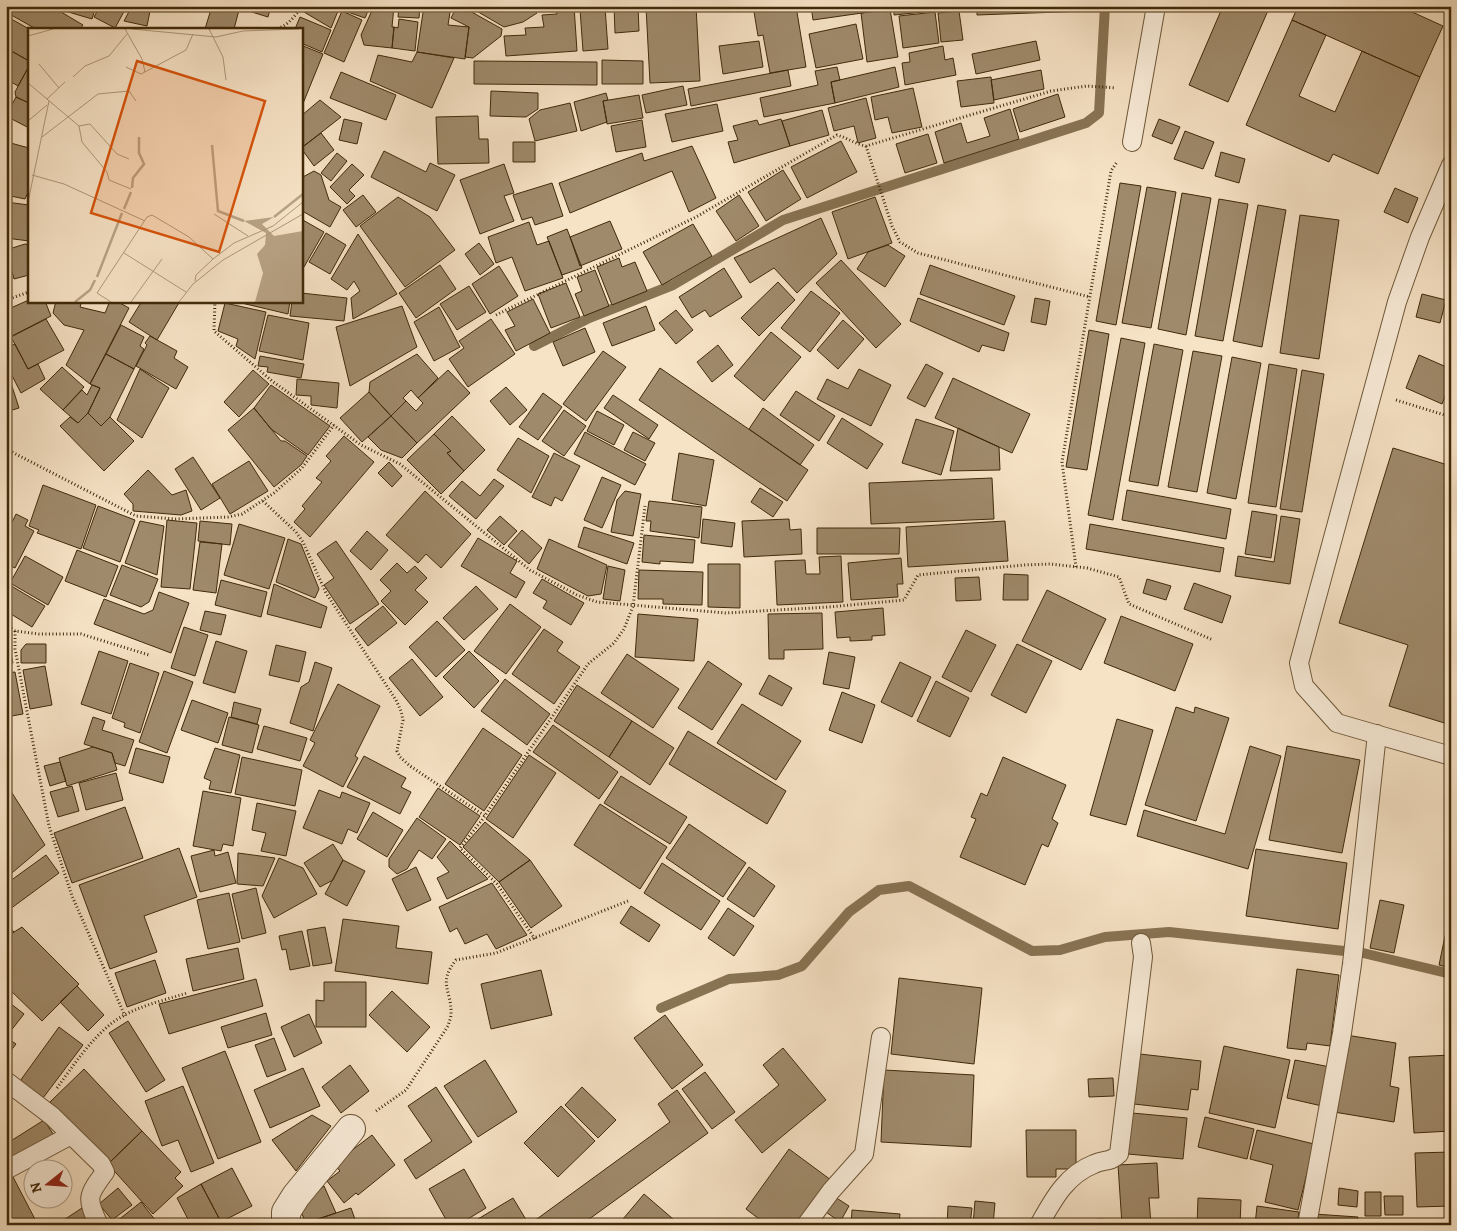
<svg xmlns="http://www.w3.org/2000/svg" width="1457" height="1231" font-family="Alegreya,serif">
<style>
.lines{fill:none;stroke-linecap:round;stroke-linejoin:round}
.stream{stroke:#887353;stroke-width:10}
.building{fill:#9f8a6b;stroke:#412a09}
.lane-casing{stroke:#6e5838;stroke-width:20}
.street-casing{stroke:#6e5838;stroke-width:30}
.path{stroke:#412a09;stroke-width:3;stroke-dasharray:1 2.5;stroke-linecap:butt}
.lane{stroke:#f9ecd9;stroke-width:18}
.street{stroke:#f9ecd9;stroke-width:28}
.inset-river{fill:none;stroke:#b8a385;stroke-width:2.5}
.inset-road{fill:none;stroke:#ae987a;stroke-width:1}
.view{fill:#d7540c;fill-opacity:0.15;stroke:#d7540c;stroke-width:2.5}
.inset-edge{fill:none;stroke:#412a09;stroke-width:2.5}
</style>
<rect width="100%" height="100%" fill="#f6e2c5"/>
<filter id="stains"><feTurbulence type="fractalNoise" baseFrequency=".004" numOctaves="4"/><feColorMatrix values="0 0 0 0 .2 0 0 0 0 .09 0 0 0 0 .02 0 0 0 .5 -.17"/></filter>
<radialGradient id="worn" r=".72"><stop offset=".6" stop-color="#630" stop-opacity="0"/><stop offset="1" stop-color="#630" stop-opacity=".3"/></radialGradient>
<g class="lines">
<path class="stream" d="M534 346 589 318 673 285 783 220 1086 123 1099 113 1105 6
M661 1008 729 979 778 975 802 966 849 912 879 890 909 886 1032 951 1060 950 1105 937 1169 932 1363 953 1451 974"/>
</g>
<path class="building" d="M6 6H51L83 25 80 29H36L6 12Z
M66 6H96L92 19 65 11Z
M100 6H127L115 28 94 17Z
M132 6H151L147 26 124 21Z
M212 6H240L234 29H205Z
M243 6H271L268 17 242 9Z
M308 6H340L331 28 304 12Z
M343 6H370L365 18 342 10Z
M374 6H394L392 27H394L392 48 364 45 361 35Z
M399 6H420L419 18 398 17Z
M424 6H451L448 25 469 27 465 59 417 52Z
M457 6H461L502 29 501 36 473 58 465 57 469 27 451 18Z
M468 6H533L537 13 523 22 504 27Z
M574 6 577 51 506 56 504 36 526 35 525 28 544 27 542 15 557 14 556 7Z
M614 6H638L639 31 615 33Z
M696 6 700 81 650 83 646 7Z
M753 6H796L806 67 770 73 763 35 758 36Z
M811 6H890V9L813 20Z
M894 6H972L973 7 894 15Z
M977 6H1087V11L977 15Z
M1223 6H1270L1228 102 1189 85Z
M1298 6H1399L1443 26 1420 77 1292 20Z
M605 7 608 49 583 51 580 9Z
M890 9 898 57 867 62 861 13Z
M342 11 362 20 344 62 324 53Z
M959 11 963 40 941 42 938 13Z
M935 12 939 43 903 48 899 16Z
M6 16 29 29V61L6 48Z
M300 17 331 30 322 52 301 43V29H295Z
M399 19 418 22 415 51 392 48 394 27 398 28Z
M1292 20 1326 35 1299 96 1335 112 1362 51 1420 77 1378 174 1333 154 1329 162 1246 125Z
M856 24 863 59 816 68 809 34Z
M759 41 763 67 723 74 719 46Z
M1036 41 1040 60 976 74 972 54Z
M301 45 323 54 302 106H301Z
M943 46 945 60 953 58 956 75 905 85 902 63 910 62 909 53Z
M6 48 29 61V66L18 86 6 79Z
M417 52 454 58 432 108 370 81 378 55 412 62Z
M602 60 643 61V84H602Z
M474 61 597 62V85L474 84Z
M29 66V103L16 97 15 92Z
M837 67 840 80 831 82 835 103 764 117 760 98 818 85 815 71Z
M895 67 899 87 835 103 831 82Z
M788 70 791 86 691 106 688 89Z
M1041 70 1044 89 994 100 991 80Z
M341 72 396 95 386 120 330 98Z
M991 77 994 103 961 107 957 81Z
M6 85 11 86 6 111Z
M683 86 687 105 646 113 642 95Z
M913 88 922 127 892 133 888 117 875 120 871 97Z
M491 91 538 93V109L526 117 490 116Z
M606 93 608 100 603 101 607 122 581 131 574 102Z
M1058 94 1065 117 1020 132 1013 109Z
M639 95 643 118 607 124 603 101Z
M16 97 29 103V128L6 116Z
M866 98 876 138 858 143 854 126 834 131 828 108Z
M320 100 341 117 304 146 301 142V116Z
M570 103 577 131 535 141 529 119 540 110Z
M717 104 723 131 672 142 665 114Z
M1010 109 1019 139 944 163 935 132 961 123 967 143 990 136 984 118Z
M822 110 829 135 790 146 782 121Z
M478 116 479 139H488L489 163 438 164 436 117Z
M344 119 362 123 357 144 339 140Z
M781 119 790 146 734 163 728 142 738 140 733 126 757 120 759 125Z
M1159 119 1180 127 1172 144 1152 136Z
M642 120 646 147 616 152 611 126Z
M1185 131 1214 142 1203 169 1174 159Z
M321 133 334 150 314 166 301 148Z
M928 134 937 163 905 173 896 144Z
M841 141 857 172 807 198 791 167Z
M7 142 29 148V190L25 199 6 195Z
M513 142H535V162H513Z
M692 146 716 198 689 212 672 171 570 213 559 183 642 153 644 161Z
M384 151 426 172 430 163 455 175 437 211 371 177Z
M1221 152 1245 159 1239 183 1215 176Z
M337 153 347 161 331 181 321 173Z
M352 164 364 175 349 190 355 196 347 204 330 187Z
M504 164 514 193 504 196 514 221 480 234 460 180Z
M783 170 801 199 766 221 748 192Z
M314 171 321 175 329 200 341 207 330 227 304 212 301 217V178Z
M552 183 563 216 535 225 532 217 522 220 513 195Z
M1120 183 1141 186 1116 325 1096 321Z
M1147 187 1176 192 1151 328 1122 323Z
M1395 188 1418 198 1408 223 1384 212Z
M1182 193 1211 198 1186 335 1158 329Z
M363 195 376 212 356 227 343 210Z
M739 195 759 226 736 241 716 211Z
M398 197 430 217 455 250 405 287 360 226Z
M875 197 892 243 848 259 832 212Z
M1219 199 1248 204 1223 341 1195 336Z
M6 202 29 205V241L6 238Z
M1258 205 1286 210 1262 347 1233 341Z
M1300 215 1339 220 1319 359 1280 353Z
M821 218 837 254 797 293 774 268 750 283 734 258Z
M301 219 324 232 304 267 301 265Z
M610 221 622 249 580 266 570 237Z
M529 222 537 245 549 241 563 278 525 291 512 257 496 263 488 237Z
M693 224 712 256 662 285 643 252Z
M567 229 582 268 562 275 547 237Z
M326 233 346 245 330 274 309 262Z
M358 234 397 294 353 319 351 298 360 291 354 281 347 290 331 279Z
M479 243 494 264 480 275 465 254Z
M25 244 29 245V275L14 279 6 250Z
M888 245 905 256 885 287 857 269 868 252Z
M619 258 622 267 635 262 647 291 612 305 597 267Z
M841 260 901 324 876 348 816 283Z
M440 265 456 289 416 318 399 293Z
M930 265 1015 296 1004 325 920 294Z
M499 266 518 296 490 314 472 284Z
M6 267 10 283 6 284Z
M724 268 742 297 710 317 705 310 692 318 679 297Z
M595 270 609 306 584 316 575 294 582 291 577 277Z
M778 282 795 300 759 336 741 318Z
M566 283 580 317 551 328 538 294Z
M469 286 486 312 457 330 440 304Z
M811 291 840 313 810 352 781 328Z
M301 293 347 298 344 321 290 316 292 301H301Z
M1422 294 1446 300 1440 323 1416 317Z
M918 298 1009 333 1004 351 982 345 979 352 910 321Z
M1035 298 1050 301 1046 325 1031 322Z
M533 299 550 333 516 351 505 330 515 326 507 312Z
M29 300V301H45L51 316 6 339V310Z
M56 301H82L80 307 105 313 110 301H116L129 308 90 384 66 365 84 330 64 325 53 313Z
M142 301H180L157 340 129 322Z
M233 301H290L288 314Z
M225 303 266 312 255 359 236 346 238 339 218 331Z
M402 306 417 347 350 386 336 327Z
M646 306 655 330 612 346 603 323Z
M439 307 460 347 434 361 414 322Z
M676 310 693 330 676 344 659 323Z
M268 315 309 323 303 360 259 351Z
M46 319 64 350 28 369 11 337Z
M491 319 515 354 468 387 449 359 464 348 459 341Z
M843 320 864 339 838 369 817 350Z
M121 325 144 337 140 346 144 349 134 369 106 354Z
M585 328 595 352 563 366 553 342Z
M1089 330 1109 334 1087 470 1066 467Z
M771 332 801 357 764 401 734 376Z
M150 336 177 351 174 358 188 367 176 389 136 366 147 345 145 343Z
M1121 338 1145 343 1113 520 1088 515Z
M15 344 28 369 38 364 45 379 21 393 6 364V348Z
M1154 344 1183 350 1158 486 1129 481Z
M718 345 733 365 712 382 697 362Z
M603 351 626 367 586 421 563 404Z
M1193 351 1222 356 1197 492 1168 487Z
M106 354 134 369 110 417 101 426 88 413 100 388 90 384Z
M417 354 438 378 418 398 411 390 403 398 406 401 391 416 369 392 370 382Z
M1419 355 1451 369V382L1442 404 1406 388Z
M260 356 304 364 301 378 267 372 268 367 258 366Z
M1232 357 1261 363 1236 499 1207 493Z
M926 364 943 373 925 407 907 398Z
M1269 364 1297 369 1276 507 1248 503Z
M62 367 84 387 63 410 40 389Z
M660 368 808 470 787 501 639 400Z
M140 369 169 388 142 438 117 420Z
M859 369 891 385 871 426 817 399 827 379 848 389Z
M253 370 269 384 239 417 224 402Z
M448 370 470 393 417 443 391 416 406 401 416 411 423 403 418 398Z
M1302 370 1324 374 1302 512 1280 509Z
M953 378 1030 414 1012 453 935 418Z
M297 379 339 383 337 408 311 405V396L296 395Z
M10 380 19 408 6 412V381Z
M92 385 100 388 88 413 78 423 63 410 82 390 87 395Z
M271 385 330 426 308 455 271 429 254 408Z
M506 387 527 410 510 425 490 401Z
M796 391 835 416 819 441 780 415Z
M369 392 391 416 362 442 340 418Z
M543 393 562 407 538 440 519 427Z
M613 395 658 425 649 439 604 408Z
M254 408 281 441H285L307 456 301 465 274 487 228 430Z
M763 408 814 445 800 465 749 429Z
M564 410 586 426 564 456 542 441Z
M597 411 624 425 614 445 587 431Z
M88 413 101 426 110 417 134 441 104 471 60 426 70 417 78 423Z
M391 416 417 443 402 458 381 450 368 437Z
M452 416 485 450 464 471 447 453 451 451 434 434Z
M842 418 883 444 867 469 827 443Z
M916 419 954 431 941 475 902 463Z
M958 428 999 447 1000 470 950 471Z
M585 432 646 464 635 485 574 454Z
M633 432 655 443 645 461 624 450Z
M434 434 451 451 447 453 464 471 441 494 407 460Z
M344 436 374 462 310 537 294 522 305 509 302 506 322 482 316 478 331 461 326 456Z
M518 438 549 456 531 493 497 470Z
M1393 448 1451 466V725L1389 706 1408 645 1339 623Z
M554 453 580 466 562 501 555 497 551 506 532 497Z
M679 453 714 460 706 506 672 500Z
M193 457 220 498 201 510 175 469Z
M249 461 268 491 230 514 212 484Z
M389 462 402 476 392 487 378 473Z
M148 470 172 495 186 490 192 511 181 515 133 511V504L124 494Z
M602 477 621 485 602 528 584 520Z
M992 478 994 519 871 524 869 483Z
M494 479 504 486 476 519 449 496 462 481 480 496Z
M6 481 12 484 6 495Z
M43 485 96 505 81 549 37 533 39 530 29 526Z
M760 488 783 502 773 517 751 502Z
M1127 490 1231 509 1226 539 1122 520Z
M425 491 471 534 441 568 426 554 418 563 386 535Z
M625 491 641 494 633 536 611 532 617 500Z
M649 501 702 507 699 538 650 531 651 521H646Z
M98 506 135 520 120 562 83 548Z
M1252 511 1277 515 1271 558 1245 554Z
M16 514 28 520 25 526 34 531 15 568 6 564V535Z
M500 516 517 531 504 545 487 530Z
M1281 516 1300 519 1290 584 1235 576 1238 556 1274 562Z
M703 519 735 523 732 547 701 543Z
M789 519 790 530 801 529 802 554 744 557 742 521Z
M167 520 197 523 190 589 161 587Z
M140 521 164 526 157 575 125 563Z
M200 521 232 524 230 545 198 541Z
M1005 521 1008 561 908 567 906 527Z
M239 524 285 538 269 589 224 575Z
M1090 524 1224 548 1220 572 1086 549Z
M584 527 634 543 627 564 578 547Z
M817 528H900L899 554H817Z
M522 530 542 548 529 564 508 546Z
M367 531 388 550 371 570 350 551Z
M644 535 695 540 693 563 660 561V564L642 562Z
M478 538 517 561 510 573 525 582 516 598 461 566Z
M288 539 301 544 319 589 315 598 276 582Z
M549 539 607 565 601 594 588 596 537 569Z
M336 541 379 604 350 624 324 585 334 578 317 554Z
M200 542 222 544 216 593 193 590Z
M77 550 118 566 106 597 65 581Z
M25 556 63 577 48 605 10 583Z
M841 556 843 602 777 605 775 561 805 560 806 574H820L819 557Z
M901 558 903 584H897L898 597 851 600 848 563Z
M397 563 407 573 415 566 427 578 415 590 428 602 405 625 381 601 391 591 380 580Z
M708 564H740V608L708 607Z
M122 565 158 579 149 602 141 607 110 595Z
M608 566 625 570 620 601 603 599Z
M639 570 703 572 702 605 663 604V599H638Z
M1004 574 1028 575V600H1003Z
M979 577 981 600 956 601 955 578Z
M542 579 584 603 571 625 543 608 547 601 533 593Z
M1147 579 1171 586 1166 600 1143 593Z
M221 580 267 592 261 617 215 605Z
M1194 583 1231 596 1222 623 1184 609Z
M8 584 45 606 32 627 6 611V588Z
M274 584 327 607 321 628 267 614Z
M476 586 498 609 464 640 443 618Z
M1047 590 1106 619 1081 670 1022 641Z
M159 592 189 603 171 653 94 624 104 599 144 614 153 610Z
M510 604 541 627 506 674 474 651Z
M383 606 397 623 368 646 355 629Z
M883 608 885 635 872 636V640L850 641V637L837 638 835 612Z
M205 611 226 615 221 635 200 630Z
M822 613 823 649 784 650V659H769L768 614Z
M638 614 698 619 694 661 635 657Z
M1121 616 1193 644 1175 691 1104 663Z
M437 621 465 650 436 677 409 647Z
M184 627 208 635 195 676 171 668Z
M544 629 563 642 557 651 580 667 554 704 512 674Z
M966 630 996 645 971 692 942 677Z
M6 634 13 663 6 665Z
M216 641 247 651 235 693 203 683Z
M26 644H46V663H21V650Z
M1017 644 1052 661 1026 713 991 695Z
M276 645 306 652 299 682 269 675Z
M99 651 128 661 111 714 81 704Z
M469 651 499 681 474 708 443 677Z
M829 652 855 657 849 689 823 684Z
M627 654 679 689 653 728 601 693Z
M412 659 443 697 420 716 389 678Z
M708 661 742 684 712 730 678 708Z
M315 662 332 668 313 731 290 723 301 687 309 682Z
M900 662 931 677 912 717 881 702Z
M130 663 159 673 140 733 124 727 125 723 112 718Z
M45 666 52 705 30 709 23 670Z
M164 671 193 682 167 753 139 742Z
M15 672 23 714 6 717V673Z
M769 675 792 688 782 706 759 694Z
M505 679 550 714 527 745 481 711Z
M936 681 969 698 950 737 917 721Z
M338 684 380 706 355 756 358 758 343 787 303 766 315 743 310 740Z
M577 685 632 721 609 757 554 721Z
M842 692 875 705 862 743 829 730Z
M192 700 228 713 218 743 181 730Z
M234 702 261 709 257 724 231 717Z
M742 704 801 741 776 780 717 743Z
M1176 707 1194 713 1195 707 1229 718 1196 821 1145 805Z
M93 717 105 721 102 730 134 740 125 766 115 763 112 753 84 744Z
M229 717 259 725 252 753 222 745Z
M1117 719 1153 730 1126 825 1090 815Z
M632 721 674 748 650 785 609 757Z
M553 725 618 772 599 799 533 752Z
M264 726 307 738 300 761 257 749Z
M483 728 522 755 484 811 445 784Z
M688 731 786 791 767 824 669 764Z
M1250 746 1281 756 1248 869 1137 836 1144 810 1225 834Z
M1287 746 1360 760 1342 853 1269 840Z
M93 747 112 753 117 770 67 786 59 758Z
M136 748 170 757 163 783 129 773Z
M215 748 240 755 231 793 209 789 211 781 204 778Z
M529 755 556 773 513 838 486 819Z
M364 756 406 778 401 787 411 792 400 814 347 787Z
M242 757 302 770 295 806 235 794Z
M1003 757 1066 785 1052 819 1058 823 1048 847 1042 844 1025 885 960 857 976 819 971 817 981 793 987 796Z
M60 762 66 781 50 786 44 766Z
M116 773 123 800 86 810 79 783Z
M621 776 687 817 670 844 604 803Z
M7 785 45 845 6 878V786Z
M72 786 79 811 58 817 50 792Z
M438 788 480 816 460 845 419 817Z
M319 790 340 798 342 792 370 803 357 833 348 829 342 844 303 828Z
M203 791 241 798 233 846 223 844 221 851 193 846Z
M257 803 296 811 286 856 261 851 266 833 252 830Z
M600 804 667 847 640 889 574 845Z
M125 807 143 858 72 883 54 833Z
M373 812 403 830 387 857 357 839Z
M417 818 446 839 432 859 419 850 407 869 397 874 389 867V859Z
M485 822 530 860 499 882 463 847Z
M689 824 746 863 723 897 666 858Z
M450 841 488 879 447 899 437 878 449 872 437 857Z
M333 844 343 860 333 880 320 887 304 863Z
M179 848 197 897 144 916 157 952 110 969 79 885Z
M1256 849 1347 863 1338 929 1246 916Z
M214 850 215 856 228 852 236 883 200 892 191 856Z
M238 853 275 858 263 886 237 884Z
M46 855 59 873 6 912V884Z
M279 858 303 868 317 894 274 918 262 896Z
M343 860 365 871 347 906 325 894Z
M530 860 562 906 531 928 499 882Z
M662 863 720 901 701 930 644 893Z
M416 867 431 900 407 911 392 879Z
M749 867 775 886 754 917 727 899Z
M492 883 527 935 496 949 487 934 465 944 457 928 450 932 439 907Z
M256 888 266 933 242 939 232 894Z
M229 893 240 942 208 949 197 900Z
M1380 900 1404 905 1394 953 1370 948Z
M631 906 660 925 649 942 620 923Z
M728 908 754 926 734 956 708 938Z
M1450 912H1451V968L1439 965Z
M343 919 399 926 396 948 432 952 428 984 335 971Z
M6 923 14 932 6 937Z
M22 927 79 984 42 1021 6 986V937Z
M325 927 332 963 313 966 307 930Z
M302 931 310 966 290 970 286 949 282 950 279 936Z
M238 948 244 979 193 991 186 959Z
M155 960 166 993 127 1007 115 973Z
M1297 969 1339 975 1330 1046 1307 1043 1306 1050 1287 1048Z
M541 970 552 1015 491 1029 481 984Z
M899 978 982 988 974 1064 891 1054Z
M256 979 263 1006 169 1034 159 1004Z
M324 982H366V1027H316V1000L324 1001Z
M77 986 104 1015 88 1031 60 1002Z
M392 991 430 1027 407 1052 369 1015Z
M6 1000 24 1014 6 1037Z
M266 1013 272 1035 228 1048 221 1027Z
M309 1014 322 1043 294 1057 281 1027Z
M665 1015 703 1065 672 1089 634 1038Z
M128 1021 165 1080 146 1092 109 1033Z
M59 1027 83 1045 43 1098 20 1081Z
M1346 1035 1396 1043 1390 1086 1399 1088 1394 1122 1334 1112Z
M6 1037 16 1044 6 1057Z
M274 1038 286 1070 267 1077 255 1045Z
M1224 1046 1290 1060 1275 1128 1209 1113Z
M783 1048 826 1100 762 1153 735 1120 779 1085 763 1065Z
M225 1051 261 1142 218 1159 182 1068Z
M1140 1054 1201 1061 1198 1090 1191 1089 1188 1110 1134 1104Z
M1451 1055V1131L1414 1133 1409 1057Z
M485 1060 517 1112 478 1137 444 1086Z
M1295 1060 1330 1067 1322 1106 1287 1098Z
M350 1065 369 1091 341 1113 322 1087Z
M303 1068 320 1106 270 1128 254 1090Z
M84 1069 142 1131 108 1164 50 1102Z
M884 1070 974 1075 971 1147 881 1142Z
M705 1072 735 1112 712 1129 682 1089Z
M1113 1078 1114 1096 1089 1097 1088 1079Z
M183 1086 214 1163 191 1172 178 1140 162 1146 145 1101Z
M436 1087 472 1142 416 1179 404 1160 432 1141 408 1106Z
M582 1087 616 1120 598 1138 565 1105Z
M677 1090 708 1133 581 1225H531L530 1224 670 1122 658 1104Z
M561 1106 595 1141 558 1177 524 1143Z
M1132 1113 1187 1118 1183 1159 1128 1154Z
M312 1115 331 1126 296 1171 272 1140Z
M1205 1117 1254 1129 1247 1159 1198 1147Z
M44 1120 55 1137 11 1165 6 1157V1144Z
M1026 1130H1076V1169H1056V1177H1027Z
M1257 1130 1314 1144 1298 1210 1265 1202 1273 1165 1250 1159Z
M142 1131 181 1172 175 1178 183 1186 153 1214 108 1164Z
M372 1135 395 1165 358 1195 356 1193 344 1203 327 1181 340 1171 334 1164Z
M789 1149 831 1180 799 1225H767L746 1209Z
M1451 1152V1206L1417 1207 1415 1153Z
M1157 1163 1159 1198H1149L1151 1225H1122L1118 1165Z
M232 1168 252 1206 221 1222 201 1184Z
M464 1169 486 1208 458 1225H449L429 1189Z
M13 1177 38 1225H6V1181Z
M201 1184 221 1222 216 1225H191L177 1198Z
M324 1186 336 1213 306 1223 301 1212 307 1200Z
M118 1188 132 1205 112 1220 99 1204Z
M1339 1188 1358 1191 1357 1207 1338 1205Z
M1365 1192H1381V1216H1365Z
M644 1194 680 1225H618Z
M1384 1196H1403V1215H1385Z
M835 1197 849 1206 840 1222 826 1212Z
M513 1198 528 1223 524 1225H474L473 1222Z
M1198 1198 1241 1200 1240 1225H1197Z
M975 1201 995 1203 993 1225H973Z
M141 1202 159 1225H112Z
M948 1206 972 1208 970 1225H947Z
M1257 1206 1299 1212 1297 1225H1255Z
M82 1208 92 1225H56Z
M351 1208 357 1225H300Z
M852 1210 900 1214 899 1225H851Z
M1314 1214 1358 1217 1357 1225H1313Z
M265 1219 267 1225H251Z
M594 1219 598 1225H587Z
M1103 1219V1225H1086V1220Z"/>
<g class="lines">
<defs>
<path id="lane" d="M1132 142 1156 6
M1451 165 1420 237 1397 302 1299 663 1304 686 1337 723 1451 756
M6 1081 52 1116 101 1164 105 1172C87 1196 86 1198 99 1225
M6 1170 71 1135
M806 1225 831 1191 864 1154 881 1037
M1039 1225C1053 1200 1066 1175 1094 1164 1104 1159 1110 1163 1119 1154L1143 957 1141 943
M1307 1225 1342 1033 1352 964 1377 734"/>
<path id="street" d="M286 1225V1212L296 1196 351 1129"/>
</defs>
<use href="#lane" class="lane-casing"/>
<use href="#street" class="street-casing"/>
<path class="path" d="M274 29C287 28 295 15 303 6
M866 146 892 226 900 242 918 253 1090 297
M6 300 29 292
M215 301 214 331 272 381 361 445 400 464 530 570 577 595 597 602 726 613 829 607 904 600 918 575 1024 565 1050 564 1087 568 1119 577 1129 604 1213 640
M496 315 696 217 837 135C848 138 855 144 866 146L1051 91 1087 86 1116 88
M1396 400 1451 417
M6 449 136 516 176 519 228 517 242 514 274 493 302 468 334 425
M263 501 296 532 303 542 326 593 396 700 401 711 403 720 397 751 400 757 410 766 485 816
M1076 567 1062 462 1111 171 1117 162
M6 624 15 631 39 634H81L149 655
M15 631V649L49 826 72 896 125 1016
M535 939 497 884 460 848 482 820 588 664 614 643 624 629 633 606 645 506
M57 1088C73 1066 90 1040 112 1023 133 1007 162 1001 187 993
M376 1111 406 1090 448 1026C449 1022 451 1018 451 1014 452 990 437 984 456 960L496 953 628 901"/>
<use href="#lane" class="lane"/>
<use href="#street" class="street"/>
</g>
<g transform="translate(28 28)">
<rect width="275" height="275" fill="#f6e2c5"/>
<path d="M246 189 234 196 246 208 275 203V274H227L235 245 229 226 237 217 238 205 216 193Z" fill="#b8a385"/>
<path class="inset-river" d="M184 117 190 183 216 193M104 160 105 150 116 136 111 125V109M96 181 103 164M246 189 275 166M69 249 94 185M47 274 62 262 67 252"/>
<path class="inset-road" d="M97 1 114 31 117 44M104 1 188 9 215 3 271 1M181 1 195 29 198 52M0 8 25 1M11 36 31 60M98 39 113 46 158 22 165 6M45 49 57 38 81 28 99 6M0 55 51 98 54 114 79 144 81 152 103 161M19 71 37 54M0 93 19 77M51 98 62 96 89 126 101 131M14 109 70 66 101 63 108 73M4 147 36 156 117 193M0 174 21 73M186 186 220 208M96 225 158 264M185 231 206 215 245 198 275 174M83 274 69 265 119 189 124 187 161 209 185 231 168 247 167 253M103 274 134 231M151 274 165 256 195 232 275 186"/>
<path class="view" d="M109 33 237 73 191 224 63 185Z"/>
<rect width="275" height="275" class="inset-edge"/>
</g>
<rect width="1457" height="1231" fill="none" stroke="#f6e2c5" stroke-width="25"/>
<rect x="8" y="8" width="1442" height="1216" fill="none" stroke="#412a09" stroke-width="2.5"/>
<rect x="12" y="12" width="1432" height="1206" fill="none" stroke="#412a09"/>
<g transform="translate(48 1184) rotate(253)"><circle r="24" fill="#f9ecd9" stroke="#af9e86"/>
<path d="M0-4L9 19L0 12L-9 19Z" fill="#8f2418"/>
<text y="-8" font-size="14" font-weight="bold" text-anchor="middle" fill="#412a09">N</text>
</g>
<rect width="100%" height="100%" filter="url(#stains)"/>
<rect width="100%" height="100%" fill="url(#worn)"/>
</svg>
